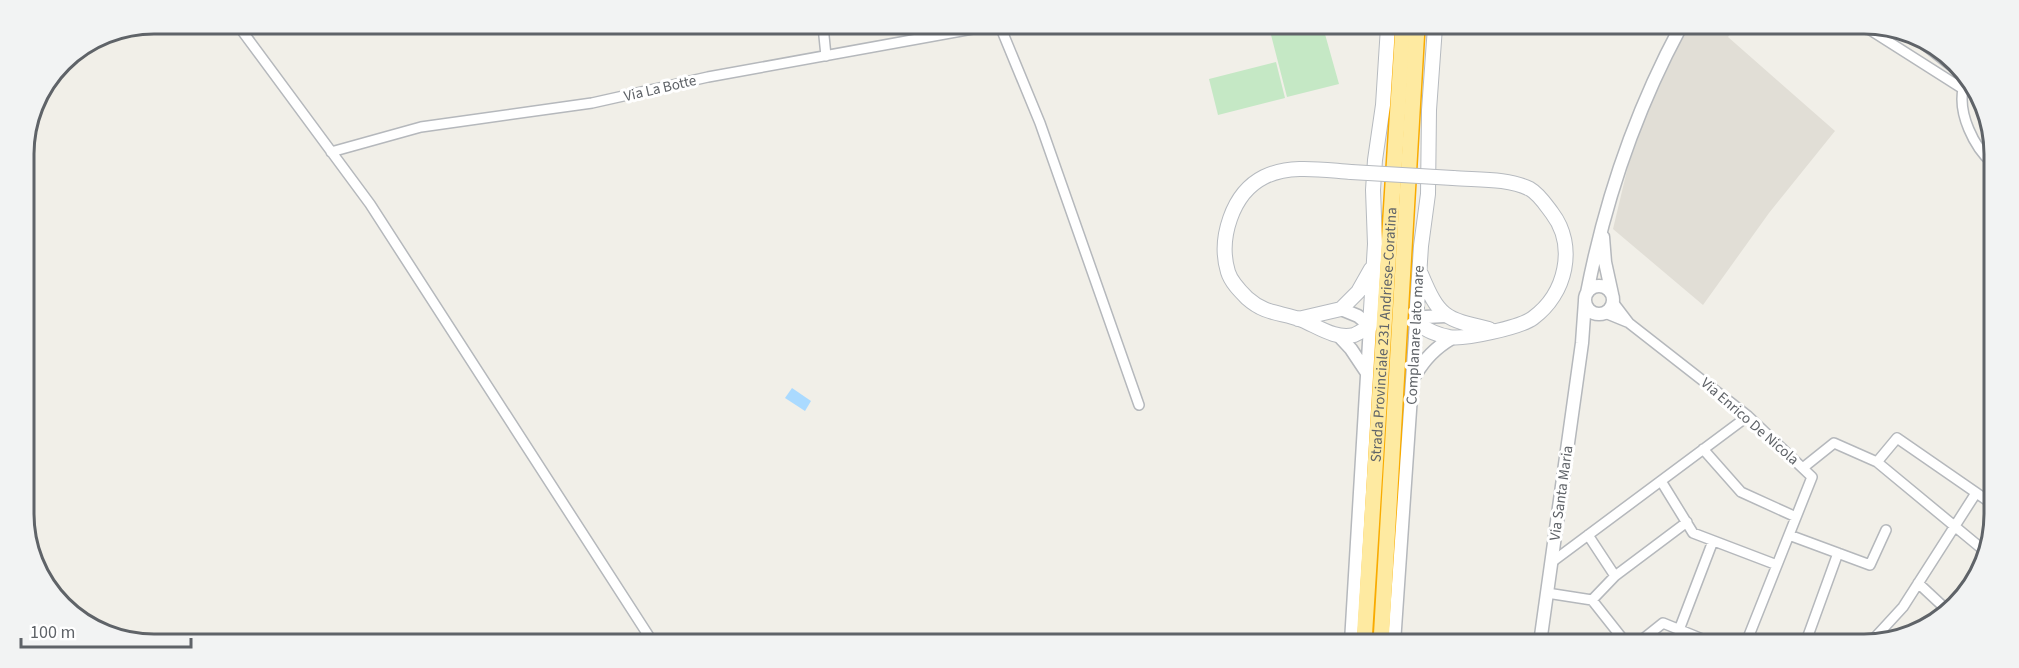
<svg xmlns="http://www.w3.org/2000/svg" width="2019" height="668" font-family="'Source Sans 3',sans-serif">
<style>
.education{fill:#e1ded6}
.green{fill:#c5e8c5}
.water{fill:#aadaff}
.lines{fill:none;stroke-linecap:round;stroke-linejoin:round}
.minor-casing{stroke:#b5b8bc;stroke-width:12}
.tertiary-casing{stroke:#b5b8bc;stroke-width:15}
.secondary-casing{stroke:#b6babf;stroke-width:16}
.trunk-casing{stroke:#f9ab00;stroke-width:18}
.minor{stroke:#fff;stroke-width:9}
.tertiary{stroke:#fff;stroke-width:12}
.secondary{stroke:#fff;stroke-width:14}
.trunk{stroke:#feeaa1;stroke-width:15}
.secondary-bridge-casing{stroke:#b6babf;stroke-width:16;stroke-linecap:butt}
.secondary-bridge{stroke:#fff;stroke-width:14}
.labels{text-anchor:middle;stroke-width:6;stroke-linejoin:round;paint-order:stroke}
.street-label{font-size:15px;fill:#5f6368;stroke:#fff}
.rim{fill:none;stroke:#5f6368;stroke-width:3}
</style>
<rect width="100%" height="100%" fill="#f1efe8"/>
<path class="education" d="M1687 28H1734L1728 37 1835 131 1769 213 1703 305 1613 229 1628 166 1647 112Z"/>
<path class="green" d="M1269 27H1323L1339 84 1287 97Z
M1276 62 1285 98 1218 115 1209 79Z"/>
<path class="water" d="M792 388 811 401 805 411 785 398Z"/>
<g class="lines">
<defs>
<path id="minor" d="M237 24 370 204 652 641
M823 26 826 56
M1000 26 1040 123 1139 405
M1867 28 1963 89 1974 92
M1921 42 1954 68
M1963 89C1958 114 1974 147 1992 163
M331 152 421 127 592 103 708 77 989 26
M1613 302 1629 323 1748 416 1812 477 1746 643
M1605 313 1627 322
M1703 449 1741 492 1796 517
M1877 462 1897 438 1991 503
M1804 467 1834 443 1877 462 1987 553
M1661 481 1693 533 1777 565
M1588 535 1615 576
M1789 535 1870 565 1886 530
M1552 562 1748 416
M1918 583 1948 611
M1547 593 1592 600 1626 643
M1592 600 1615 576 1687 522
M1679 630 1713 541
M1638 643 1663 623 1712 643
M1805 644 1838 553
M1869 644 1903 607 1976 493"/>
<path id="tertiary" d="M1603 237 1605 262 1612 294
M1585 300a14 14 0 1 1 28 0a14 14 0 1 1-28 0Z
M1587 293C1605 200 1635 112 1680 28
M1341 309 1358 316 1370 326 1351 642
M1338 335 1351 349 1367 373
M1415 375C1425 359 1435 348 1452 338
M1394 643 1416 323 1425 317 1445 316
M1540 643 1582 343 1585 301"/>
<path id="secondary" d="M1435 27 1429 110 1428 194 1421 246 1416 323C1427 330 1436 335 1449 337 1464 340 1521 327 1533 318 1566 294 1577 246 1552 213 1546 205 1539 194 1530 189 1508 178 1477 180 1453 178
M1351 172C1323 170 1290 164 1264 177 1232 193 1218 239 1228 272 1231 282 1240 291 1247 298 1266 315 1281 312 1302 320 1317 326 1336 340 1354 335 1359 333 1365 329 1370 326L1375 244 1373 190 1375 160 1383 105 1388 27
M1421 274C1439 317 1444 319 1489 329
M1298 319 1341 309 1358 292 1371 269"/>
<g id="trunk">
<path id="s1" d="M1364 642 1403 27"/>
<path d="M1381 643 1417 27"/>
</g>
</defs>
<use href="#minor" class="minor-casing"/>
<use href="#tertiary" class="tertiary-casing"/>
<use href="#secondary" class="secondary-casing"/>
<use href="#trunk" class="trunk-casing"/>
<use href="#minor" class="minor"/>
<use href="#tertiary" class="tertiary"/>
<use href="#secondary" class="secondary"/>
<use href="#trunk" class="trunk"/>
<defs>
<path id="secondary-bridge" d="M1351 172 1453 178"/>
</defs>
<use href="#secondary-bridge" class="secondary-bridge-casing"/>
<use href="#secondary-bridge" class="secondary-bridge"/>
</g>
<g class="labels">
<g class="street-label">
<text transform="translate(660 88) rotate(-13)" y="5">Via La Botte</text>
<text dy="5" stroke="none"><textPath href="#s1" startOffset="308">Strada Provinciale 231 Andriese-Coratina</textPath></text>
<text transform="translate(1415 335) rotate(-87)" y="5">Complanare lato mare</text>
<text transform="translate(1750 421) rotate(41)" y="5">Via Enrico De Nicola</text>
<text transform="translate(1561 493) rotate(-82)" y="5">Via Santa Maria</text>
</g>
</g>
<path d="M0 0H2019V668H0ZM154 34H1864A120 120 0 0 1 1984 154V514A120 120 0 0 1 1864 634H154A120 120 0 0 1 34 514V154A120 120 0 0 1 154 34Z" fill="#f2f3f3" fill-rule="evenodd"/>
<path class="rim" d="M154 34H1864A120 120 0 0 1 1984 154V514A120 120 0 0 1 1864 634H154A120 120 0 0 1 34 514V154A120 120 0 0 1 154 34Z"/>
<path d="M21 638v9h170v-9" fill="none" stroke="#5f6368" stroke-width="3"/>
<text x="30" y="638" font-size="18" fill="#5f6368" stroke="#ffffff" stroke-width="4.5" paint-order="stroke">100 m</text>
</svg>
